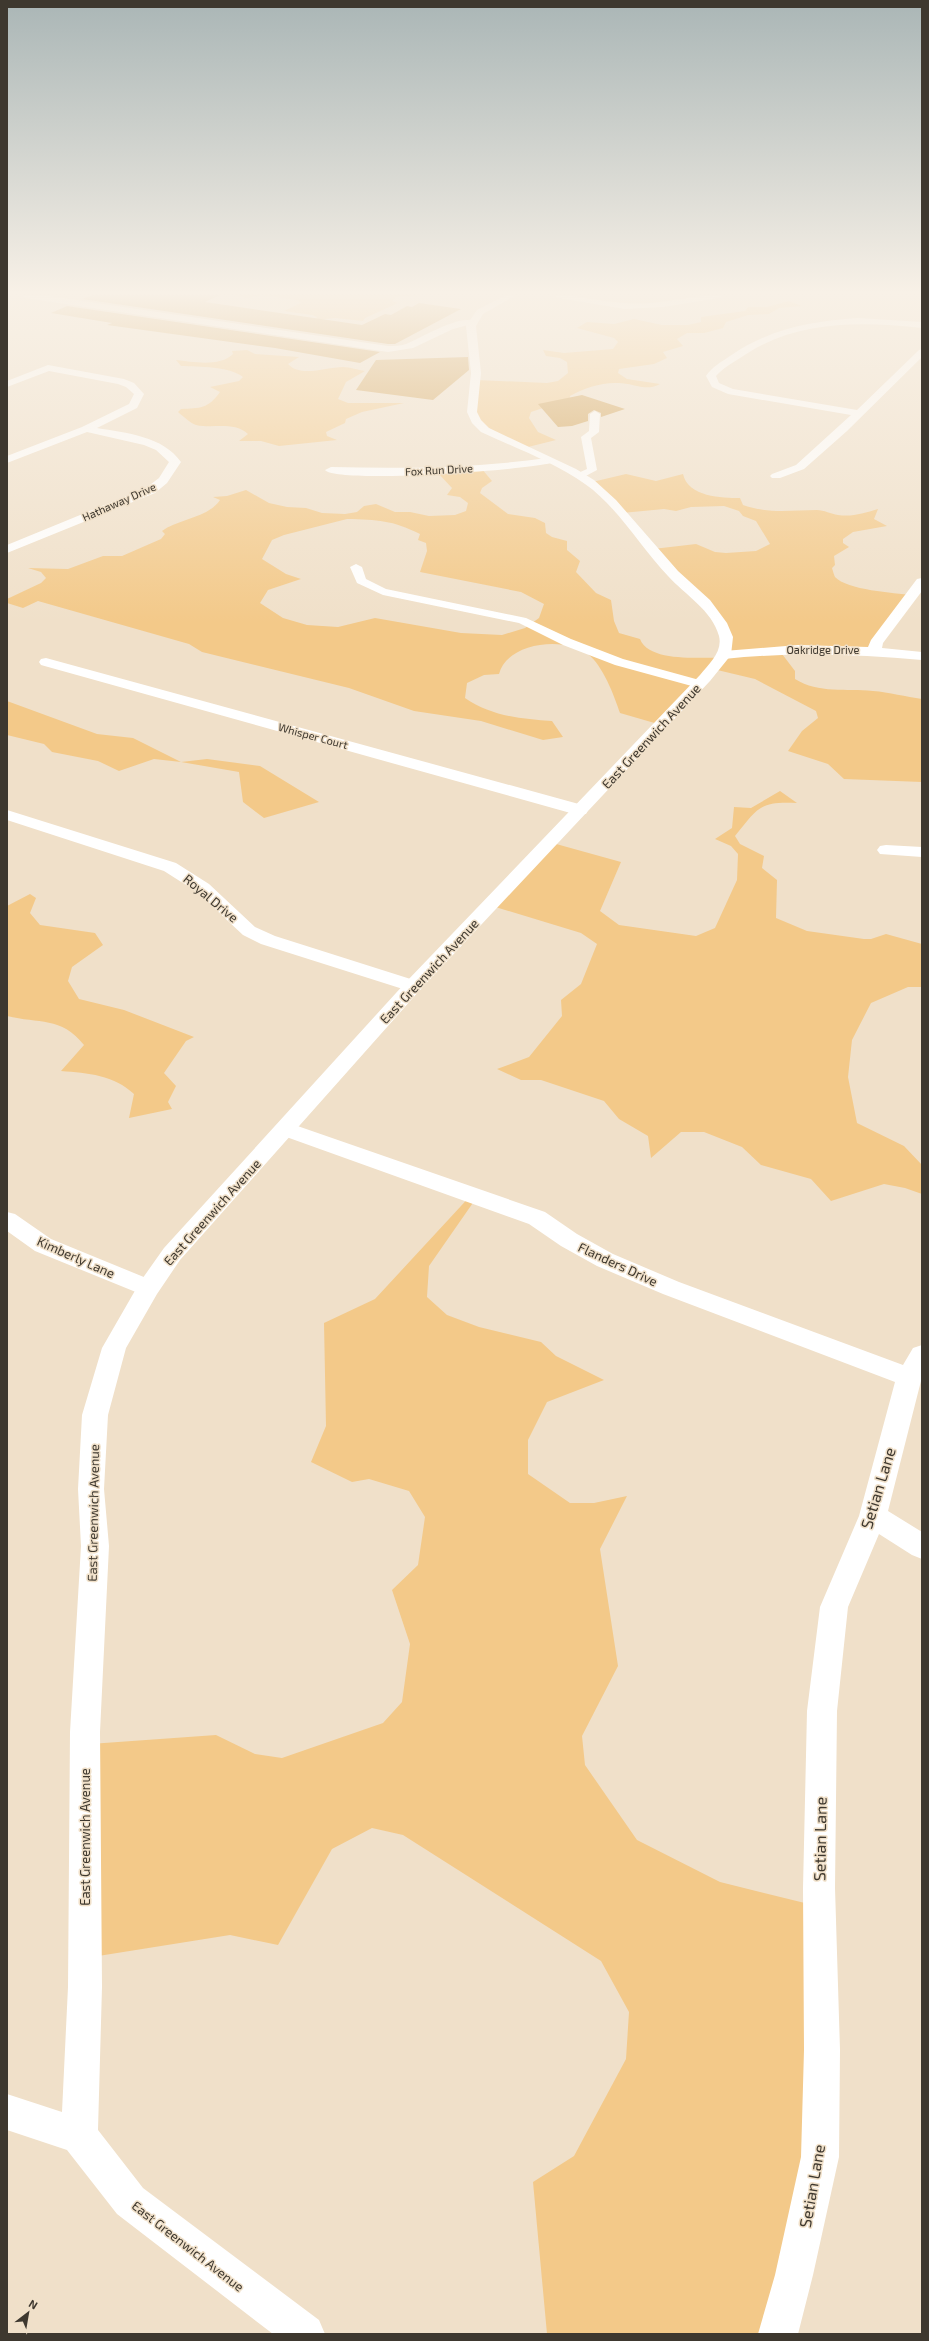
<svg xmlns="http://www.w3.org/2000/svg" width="929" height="2341" font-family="'Exo 2',sans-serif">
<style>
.green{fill:#f3c989;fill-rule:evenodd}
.building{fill:#d19f4f}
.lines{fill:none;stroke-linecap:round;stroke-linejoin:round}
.lane{fill:#fff;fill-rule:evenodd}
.street{fill:#fff;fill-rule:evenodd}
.secondary{fill:#fff;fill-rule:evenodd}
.labels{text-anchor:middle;stroke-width:3;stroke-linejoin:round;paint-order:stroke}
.far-street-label{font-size:11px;fill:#3e382f;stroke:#f0e0c9}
.street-label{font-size:13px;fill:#3e382f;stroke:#f0e0c9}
.near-street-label{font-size:16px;fill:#3e382f;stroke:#f0e0c9}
</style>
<rect width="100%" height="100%" fill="#f0e0c9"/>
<path class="green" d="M236 295H422L396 297 392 301 398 303 365 318 363 321 335 318 315 320 317 317 312 315 284 311 301 303 297 300 262 295 247 298Z
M789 301 802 306 779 308 769 314 748 315 726 322 723 328 704 333H687L677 339 683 346 663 352 667 358 654 364 619 369 618 373 627 379 660 384C647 392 633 383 618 383 603 382 583 388 570 396L569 407 543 408 531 412 529 418 538 432 556 440 524 448 476 421V380L547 383 558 381 568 373 567 362 560 358 546 356 543 350 564 353 613 349 618 342 614 338 577 328 587 322 614 324 634 319 662 325H688L701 322V317L745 311 748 307H767Z
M247 350 255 354 299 357 288 364C301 378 326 367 343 367 350 367 358 370 365 371L346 382 338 399 348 403H404L362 412 346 419 345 423 326 432 327 436 337 440 279 446 261 441H239L248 434C233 421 214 429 196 425 190 423 183 416 178 412L181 409C200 408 208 409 220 392L210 387 239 381 243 377C229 366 199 367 181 366L176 360C193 362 220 367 233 354L232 351Z
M481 468 492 481 482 488 480 493 508 514 535 518 545 523 546 533 552 537 567 541V550L580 561 576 572 596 593 611 600 614 621 619 633 640 639C649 662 697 657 718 658L727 635 653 549 696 544 715 552 726 553 756 551 770 544 756 521 743 516 739 511 724 506 691 507 676 511 664 509 622 513 588 483 626 474 656 481 683 474C688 497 722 498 740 498L743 505C768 514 791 510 817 510 824 510 831 514 838 515 853 517 864 513 878 509L874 519 887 526 853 532 843 539V543L849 547 834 556 835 565 832 568C833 571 834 575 835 577 847 590 894 593 912 595L875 648 779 650 795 671V679C819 694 846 688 873 691 889 692 906 697 922 699V782L844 779 828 764 788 751 802 731 818 718 816 711 755 679 713 669 658 724 620 713C614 695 603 666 588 654 565 636 507 642 499 674L484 675 467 683 465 698C491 716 521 719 552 721L563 737 543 740 481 721 414 711 349 688 202 652 189 644 38 601 23 608 7 603V599L41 583 46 578 41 572 28 568 68 569 103 556H122L161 539 165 534 162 531C178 519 208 518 220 500L213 497 227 496 246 490 269 503 287 507 306 508 322 513 345 514 357 512 364 506 376 504 395 512H410L429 516 455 515 466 511 468 503 460 497 447 495 452 488 437 472ZM347 519C378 520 392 520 420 534L418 540 426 543 427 551 420 572 521 592 544 604 539 618 525 628 502 635 461 633 375 618 338 627 307 625 283 618 260 603 268 590 301 579 286 574 262 559 272 540 284 535Z
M7 701 97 734 133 738 181 762 207 759 260 766 319 802 264 818 243 802 239 772 181 762 154 759 119 771 98 761 52 752 44 744 7 735Z
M780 791 797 803C759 801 758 808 735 836L740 844 764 856 762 868 777 880 776 918 807 931 864 939H871L886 934 922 944V987H908L871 1003 852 1040 848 1077 857 1123 904 1146 922 1165V1194L905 1188 884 1184 831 1201 811 1179 761 1165 742 1147 704 1132H681L651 1158 648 1136 619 1119 604 1101 541 1080H521L497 1069 529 1057 562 1016 561 1000 581 984 597 944 581 933 489 905 549 842 621 862 600 911 619 925 696 936 715 928 737 880 738 854 731 846 715 839 732 828 734 807 751 808Z
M30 894 36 898 30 913 40 925 95 933 103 945 72 967 68 981 79 999 124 1010 194 1037 186 1041 164 1073 176 1086 168 1102 172 1109 129 1118 134 1094C114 1075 88 1073 61 1071L84 1045C61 1016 39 1024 7 1016V906Z
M473 1193 477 1197 429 1266 427 1297 447 1315 479 1327 541 1342 556 1356 604 1380 547 1402 528 1440V1474L570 1503H594L627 1496 600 1549 618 1666 582 1736 585 1765 637 1840 720 1882 817 1906 820 2142 778 2334H547L533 2182 574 2156 626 2059 629 2012 601 1961 403 1835 372 1828 332 1849 278 1945 230 1935 92 1957 90 1744 216 1735 255 1754 282 1758 383 1723 402 1702 410 1644 392 1590 418 1565 425 1517 409 1491 369 1479 352 1482 311 1462 326 1426 324 1323 375 1299Z"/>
<path class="building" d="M93 295H220L205 302 362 325 385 314 391 315 407 306 412 307 419 303 461 309 395 344H388L82 299Z
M67 306 380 352 360 363 275 348 107 325 112 323 51 313Z
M468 357 469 370 433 400 356 390 376 360Z
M582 395 625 409 601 417V413L594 410 588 414V421L572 426 558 427 538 404Z"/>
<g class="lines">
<path class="lane" d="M595 411 600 414 599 432 591 438 597 470 582 478H576V474L587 469 581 437 589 431 590 414Z
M356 564 362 567 366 579 386 589 526 618 571 639 623 659 703 681 705 684 699 688 615 665 563 645 519 623 383 595 357 583 350 567Z"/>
<path class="street" d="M21 295H42L388 346C394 346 400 346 406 344 420 339 464 311 476 323L453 329 413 348 388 352 25 298Z
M554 295C578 295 601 302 624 303 658 306 690 295 723 295L719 298 663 307 625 309 558 298Z
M858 318 922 322V328C859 321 794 320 740 358 732 363 722 369 716 376L719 383 733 389 857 410 919 350 922 349V357L847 431 804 469 780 478H772L770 476 772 474 796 465 851 415 728 394 712 387 706 376C712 367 721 362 730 356 769 329 811 321 858 318Z
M48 365 124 379 134 383 144 394 137 408 97 428C126 433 163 436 181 462L167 483 155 493 7 553V545L146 488 159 478 169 462 156 450 144 445 87 432 7 463V456L82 427 129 404 134 394 126 387 118 384 49 371 7 387V381Z
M547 458 551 459V463C526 470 336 484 325 470L331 467C404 469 475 468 547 458Z
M922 578V591L883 643 882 648 922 652V660C856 654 790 652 724 659L717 655 724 651 798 645 868 647 871 640 917 579Z
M46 658 586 806 588 810 586 814H574L41 665 39 662 41 659Z
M7 810 176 863 209 884 255 927 275 936 420 982 423 986 420 990 413 992 406 990 261 944 243 935 197 892 164 871 7 820Z
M886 845 922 847V857L880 854 877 850 880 846Z
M286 1122 545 1212 577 1234 613 1254 679 1282 903 1365 913 1348 922 1345V1377L888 1511 922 1532V1559L912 1555 879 1534 848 1607 837 1711 835 1888 840 2050 839 2157 813 2275 798 2334H758L775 2275 801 2157 804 2050 803 1888 807 1711 820 1607 859 1516 895 1382 663 1294 597 1266 561 1246 529 1224 278 1134 275 1129 278 1124Z
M7 1212 15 1214 51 1239 156 1282 160 1288 156 1294 148 1297 35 1251 7 1231Z"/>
<path class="secondary" d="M506 295H516L483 314 476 326 481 373 477 412 481 420 489 428 576 469 594 480 616 500 678 571 710 600 727 623 733 637 731 655 710 681 420 990 180 1260 157 1294 126 1348 108 1415 104 1489 109 1546 100 1732 102 1987 98 2130 143 2188 319 2320 325 2334H273L117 2214 67 2150 7 2130V2094L62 2112 68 1987 70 1732 81 1546 78 1489 82 1415 102 1348 140 1282 164 1248 406 982 700 675C709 664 723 652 719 636 712 610 685 595 668 576 641 548 617 506 585 484 554 462 515 448 481 432L472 423 467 412 471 373 466 326 477 310Z"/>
</g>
<linearGradient id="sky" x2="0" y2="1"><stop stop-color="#aab6b6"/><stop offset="0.47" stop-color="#f8f1e7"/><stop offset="1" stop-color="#f8f1e7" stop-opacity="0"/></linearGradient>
<rect width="929" height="623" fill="url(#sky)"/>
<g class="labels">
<g class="far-street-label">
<text transform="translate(439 470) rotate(-3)" y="4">Fox Run Drive</text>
<text transform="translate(119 502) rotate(-24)" y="4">Hathaway Drive</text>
<text x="823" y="654">Oakridge Drive</text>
<text transform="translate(313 736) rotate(15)" y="4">Whisper Court</text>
</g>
<g class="street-label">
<text transform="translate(651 736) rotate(-47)" y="5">East Greenwich Avenue</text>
<text transform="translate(211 898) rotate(40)" y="5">Royal Drive</text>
<text transform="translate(429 971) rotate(-47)" y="5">East Greenwich Avenue</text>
<text transform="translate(212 1212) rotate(-48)" y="5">East Greenwich Avenue</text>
<text transform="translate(76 1257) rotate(24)" y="5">Kimberly Lane</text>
<text transform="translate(618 1264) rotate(25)" y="5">Flanders Drive</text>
<text transform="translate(93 1513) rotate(-89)" y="5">East Greenwich Avenue</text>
<text transform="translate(85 1837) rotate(-90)" y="5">East Greenwich Avenue</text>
<text transform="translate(188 2246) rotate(38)" y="5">East Greenwich Avenue</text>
</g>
<g class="near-street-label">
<text transform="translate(878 1488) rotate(-73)" y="6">Setian Lane</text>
<text transform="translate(820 1839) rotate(-89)" y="6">Setian Lane</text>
<text transform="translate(812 2186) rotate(-80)" y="6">Setian Lane</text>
</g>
</g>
<rect width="929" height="2341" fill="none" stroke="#3e382f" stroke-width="16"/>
<g transform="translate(28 2313) rotate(31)" stroke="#f0e0c9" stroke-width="3" paint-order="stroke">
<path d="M0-3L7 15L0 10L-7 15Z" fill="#3e382f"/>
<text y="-6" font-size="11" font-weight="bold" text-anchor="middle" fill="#3e382f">N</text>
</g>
</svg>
